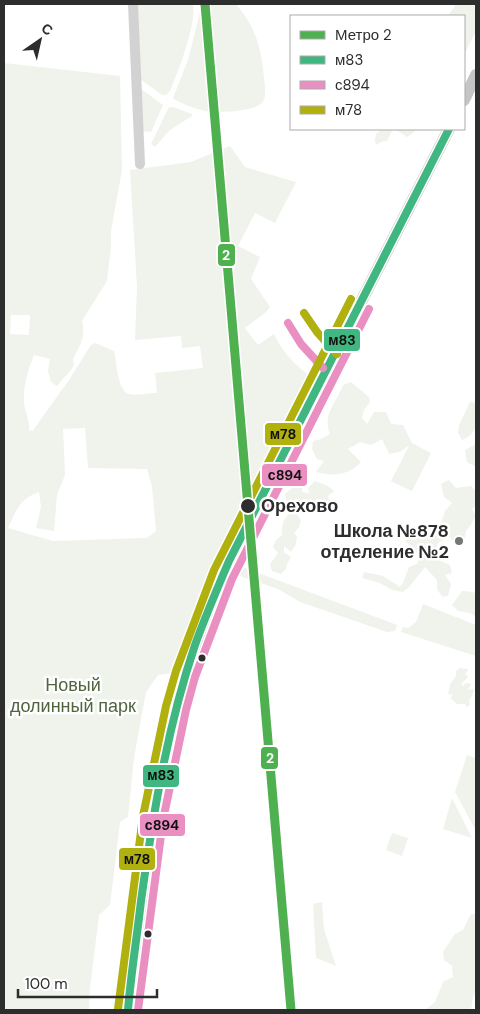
<svg xmlns="http://www.w3.org/2000/svg" width="480" height="1014" font-family="'DM Sans',sans-serif">
<style>
.green{fill:#eff3eb;fill-rule:evenodd}
.lines{fill:none;stroke-linecap:round;stroke-linejoin:round}
.minor{stroke:#d2d2d2;stroke-width:10}
.major{stroke:#c5c5c5;stroke-width:12}
.bus-1-casing{stroke:#fff;stroke-width:11}
.bus-2-casing{stroke:#fff;stroke-width:11}
.bus-3-casing{stroke:#fff;stroke-width:11}
.bus-1{stroke:#40b781;stroke-width:8}
.bus-2{stroke:#ea8fc2;stroke-width:8}
.bus-3{stroke:#b0b00e;stroke-width:8}
.metro-1-casing{stroke:#fff;stroke-width:12}
.metro-1{stroke:#4fb04f;stroke-width:9}
.stop-dot{fill:#2d2d2d;stroke:#fff;stroke-width:2}
.poi-dot{fill:#767676;stroke:#fff;stroke-width:2}
.labels{text-anchor:middle;stroke-width:5;stroke-linejoin:round;paint-order:stroke}
.stop-label{font-size:18px;font-weight:bold;fill:#2d2d2d;stroke:#fff;text-anchor:start}
.poi-label{font-size:18px;font-weight:bold;fill:#2d2d2d;stroke:#fff;text-anchor:end}
.park-label{font-size:18px;fill:#4f643f;stroke:#fff}
.line-badge{stroke:#fff;stroke-width:2}
.badge-label{font-size:14px;text-anchor:middle;font-weight:bold;fill:#fff}
.pale-badge-label{font-size:14px;text-anchor:middle;font-weight:bold;fill:#111}
</style>
<rect width="100%" height="100%" fill="#fff"/>
<path class="green" d="M135 4H193C197 23 178 72 170 91L166 95H162L140 79Z
M202 4H236C256 28 261 47 264 78 265 85 266 93 264 100 259 112 217 113 205 111 196 109 181 104 173 98L188 60Z
M456 4H476V31L464 55V16H448Z
M4 63 120 76 122 170 111 231V247L107 281 82 321C86 336 80 346 73 359L74 365C70 373 63 378 57 386L51 382 48 371 50 359 34 355C28 370 23 385 24 403 25 413 30 420 29 430L33 431 36 426 69 380 91 345 95 343 114 351C117 362 117 391 129 394 135 396 150 393 157 393L155 373 203 368 200 346 182 348 181 336 135 340 137 287 130 170 191 162 230 146 245 167 296 182 275 223 255 213 238 246 260 257 251 279 270 307 266 312 245 328 258 345 274 334C283 353 296 367 314 378L214 565 173 673 158 675 146 692 134 758 128 817 120 822 110 905 99 915 90 988 89 1010H4ZM11 315H30L29 335 10 334ZM85 428 88 468 147 469 152 486 156 531 147 538 53 541 8 528C16 511 19 499 39 492L41 507 36 528 54 531 57 495 65 475 63 429Z
M140 88 163 105 151 132 143 131Z
M169 107H173L192 114V116L170 130 155 147 151 144Z
M382 129H393L387 141 381 142 376 145 375 140 376 134Z
M395 129H418L407 137Z
M351 382 369 397 370 402 364 410 362 418 367 424 374 412H386L391 424 403 425 412 443 431 453 412 491 391 481 409 446 399 452 389 454 382 439 371 445 360 442 348 449 361 462C350 475 333 477 316 472L324 461 317 459 312 449 313 441 321 439 330 434C322 413 336 404 343 385Z
M470 402 476 403C476 420 480 433 462 440L458 433 459 425Z
M476 444V467L467 462 465 450Z
M449 480 456 488 471 486 476 491V505L472 509 476 516 470 526 466 531 465 538 458 542H454L449 537 438 543 434 554 441 561 450 565 452 573 445 575 451 584 448 596 443 597 437 590V580L425 567 409 587 403 592 392 590 380 583 362 578 364 572 383 576 400 587 403 583 409 567 417 564 420 556 405 541 410 535 418 530 428 536 438 533 445 511 452 503 444 497 441 484Z
M315 481 328 486 334 491 328 496 329 504 325 511 313 513 301 509 298 516 301 520 299 527 294 533 297 537 296 544 291 552 284 546V552L291 557 287 564 286 569 281 574 272 571 270 564 278 553 273 547 276 540 282 535C281 524 284 519 291 511L287 504 285 494 293 487 303 483 302 491 309 494 308 488Z
M243 567 397 625 395 631 387 632 300 602 278 589 240 576Z
M462 591 473 592 476 594V617L470 613 458 611 452 605Z
M423 604 476 625V656L401 632 403 627 408 628 416 622Z
M460 668 468 669 467 672 465 673 468 677 462 683V686L466 683H469L471 685 468 690 474 689 472 696 469 700 470 705 467 707 465 704H457L450 698 453 695 448 694 450 684 456 676V671Z
M467 755 476 758V831L455 792Z
M452 798 472 838 443 829Z
M392 833 408 838 402 856 386 850Z
M322 902 324 929 336 966 316 958 313 904Z
M471 914H476V990L473 997 471 1010H425L435 1002 443 982 453 977 452 966 444 960 443 952 455 934 463 930Z"/>
<g class="lines">
<path class="minor" d="M133 4 140 164"/>
<path class="major" d="M464 100 476 75
M128 1010C131 977 135 945 140 912 155 792 177 671 229 561L449 129"/>
<defs>
<path id="bus-1" d="M128 1010C131 973 137 937 141 901 153 815 167 728 195 645 205 617 217 589 229 561L449 129"/>
<path id="bus-2" d="M288 323 301 344 323 368
M138 1010 163 820 186 710 195 677 232 579 369 309"/>
<path id="bus-3" d="M304 313 317 332 337 354
M118 1009 143 816 166 706 176 671 214 570 351 299"/>
</defs>
<use href="#bus-1" class="bus-1-casing"/>
<use href="#bus-2" class="bus-2-casing"/>
<use href="#bus-3" class="bus-3-casing"/>
<use href="#bus-1" class="bus-1"/>
<use href="#bus-2" class="bus-2"/>
<use href="#bus-3" class="bus-3"/>
<defs>
<path id="metro-1" d="M205 4 291 1010"/>
</defs>
<use href="#metro-1" class="metro-1-casing"/>
<use href="#metro-1" class="metro-1"/>
</g>
<g class="stop-dot">
<circle cx="248" cy="506" r="8"/>
<circle cx="202" cy="658" r="4.5"/>
<circle cx="148" cy="934" r="4.5"/>
</g>
<circle class="poi-dot" cx="459" cy="541" r="5"/>
<g class="labels">
<g class="stop-label">
<text x="261" y="512">Орехово</text>
</g>
<g class="poi-label">
<text x="449" y="537">Школа №878<tspan x="449" dy="21">отделение №2</tspan></text>
</g>
<g class="park-label">
<text x="73" y="691">Новый<tspan x="73" dy="21">долинный парк</tspan></text>
</g>
</g>
<g class="line-badge">
<rect x="217" y="243" width="19" height="24" rx="5" fill="#4fb04f"/>
<rect x="323" y="328" width="38" height="24" rx="5" fill="#40b781"/>
<rect x="264" y="422" width="38" height="24" rx="5" fill="#b0b00e"/>
<rect x="261" y="463" width="47" height="24" rx="5" fill="#ea8fc2"/>
<rect x="260" y="746" width="19" height="24" rx="5" fill="#4fb04f"/>
<rect x="142" y="764" width="38" height="24" rx="5" fill="#40b781"/>
<rect x="139" y="813" width="47" height="24" rx="5" fill="#ea8fc2"/>
<rect x="118" y="847" width="38" height="24" rx="5" fill="#b0b00e"/>
</g>
<g class="badge-label">
<text x="226" y="260">2</text>
<text x="270" y="763">2</text>
</g>
<g class="pale-badge-label">
<text x="342" y="345">м83</text>
<text x="283" y="439">м78</text>
<text x="285" y="480">с894</text>
<text x="161" y="780">м83</text>
<text x="162" y="830">с894</text>
<text x="137" y="864">м78</text>
</g>
<rect width="480" height="1014" fill="none" stroke="#2d2d2d" stroke-width="10"/>
<rect x="290" y="15" width="175" height="115" fill="#ffffff" stroke="#ababab"/>
<rect x="300" y="31" width="25" height="8" fill="#4fb04f" stroke="#ababab"/>
<text x="335" y="40" font-size="15" fill="#2d2d2d">Метро 2</text>
<rect x="300" y="56" width="25" height="8" fill="#40b781" stroke="#ababab"/>
<text x="335" y="65" font-size="15" fill="#2d2d2d">м83</text>
<rect x="300" y="81" width="25" height="8" fill="#ea8fc2" stroke="#ababab"/>
<text x="335" y="90" font-size="15" fill="#2d2d2d">с894</text>
<rect x="300" y="106" width="25" height="8" fill="#b0b00e" stroke="#ababab"/>
<text x="335" y="115" font-size="15" fill="#2d2d2d">м78</text>
<g transform="translate(40 40) rotate(34)" stroke="#ffffff" stroke-width="4" paint-order="stroke">
<path d="M0-4L9 19L0 12L-9 19Z" fill="#2d2d2d"/>
<text y="-8" font-size="14" font-weight="bold" text-anchor="middle" fill="#2d2d2d">С</text>
</g>
<path d="M18 989v8h139v-8" fill="none" stroke="#2d2d2d" stroke-width="2.5"/>
<text x="25" y="989" font-size="15" fill="#2d2d2d" stroke="#ffffff" stroke-width="4" paint-order="stroke">100 m</text>
</svg>
